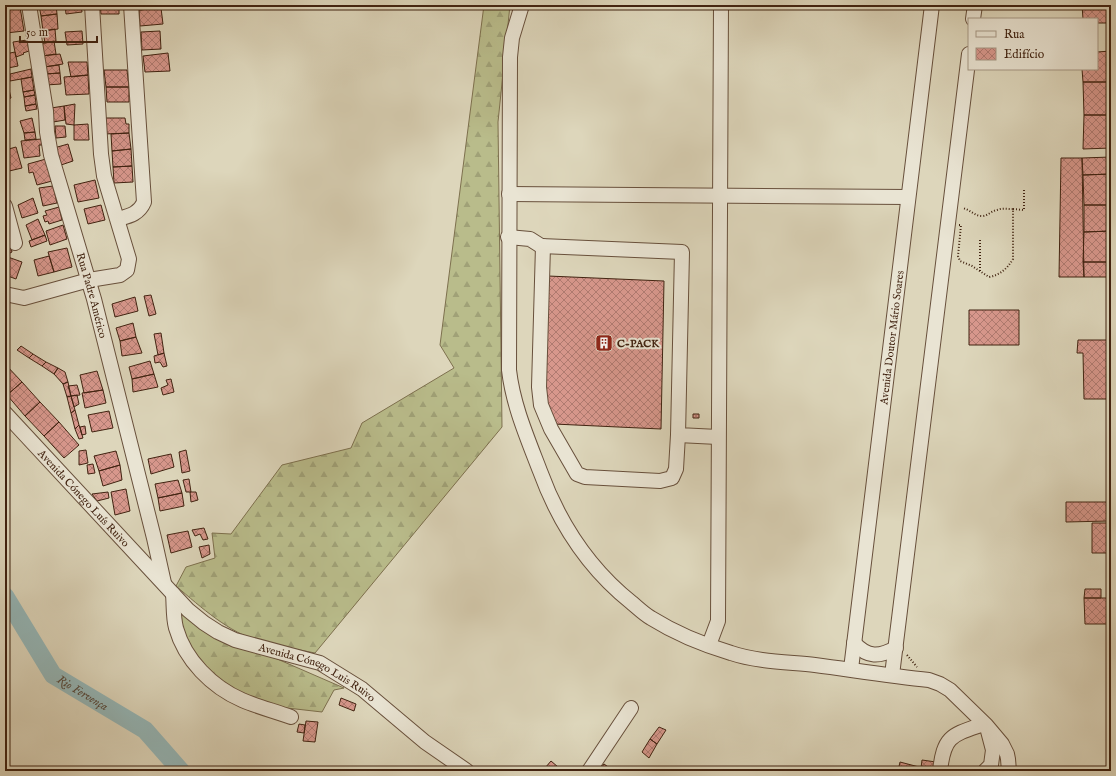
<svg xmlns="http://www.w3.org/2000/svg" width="1116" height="776" font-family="'IM FELL English',serif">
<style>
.forest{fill:url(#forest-firs);stroke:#7d704e}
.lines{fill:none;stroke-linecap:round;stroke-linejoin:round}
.river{stroke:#95b7b8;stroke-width:18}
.building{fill:url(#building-cross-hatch);stroke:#412311}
.minor-casing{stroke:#68503c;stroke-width:16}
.path{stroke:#412311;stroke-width:2;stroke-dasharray:1 2;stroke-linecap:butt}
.minor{stroke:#e9e4d3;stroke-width:14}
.labels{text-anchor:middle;stroke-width:4;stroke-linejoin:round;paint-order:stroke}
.street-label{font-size:11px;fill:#412311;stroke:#e9e4d3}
.poi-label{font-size:11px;font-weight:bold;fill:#412311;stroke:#e9e4d3;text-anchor:start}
.water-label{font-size:12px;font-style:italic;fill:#56483b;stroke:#e9e4d3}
</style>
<defs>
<pattern id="forest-firs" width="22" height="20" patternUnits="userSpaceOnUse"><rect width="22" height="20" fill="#b9bc8b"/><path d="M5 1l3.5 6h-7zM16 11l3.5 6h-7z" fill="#a0a177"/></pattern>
<pattern id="building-cross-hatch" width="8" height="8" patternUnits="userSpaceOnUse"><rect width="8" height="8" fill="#d7978c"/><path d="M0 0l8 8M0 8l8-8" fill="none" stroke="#b07b71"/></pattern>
</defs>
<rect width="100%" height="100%" fill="#ddd6bb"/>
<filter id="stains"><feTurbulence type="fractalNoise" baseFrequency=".005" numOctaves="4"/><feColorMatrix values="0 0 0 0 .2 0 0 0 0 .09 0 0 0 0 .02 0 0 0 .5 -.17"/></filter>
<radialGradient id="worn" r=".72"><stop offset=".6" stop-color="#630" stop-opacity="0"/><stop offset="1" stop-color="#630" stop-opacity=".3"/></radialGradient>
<path class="forest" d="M484 5H510L498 122 502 427 315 653C297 649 279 647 261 642 228 632 202 608 176 586L186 567 215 558 212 533 231 534 282 465 351 448 362 423 454 368 440 345Z
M176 610 231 646 275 658 344 688 334 690 322 712 261 705 218 682 186 645Z"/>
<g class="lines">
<path class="river" id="s1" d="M5 596 53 675 145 730 181 771"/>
</g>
<path class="building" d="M39 5H56L57 14 41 16Z
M65 5H81L82 12 66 14Z
M100 5H119V14H101Z
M139 5H161V8L139 10Z
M1082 5H1111V23H1097V19H1083Z
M20 7 24 31 6 33 5 8Z
M161 8 163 24 140 26 139 10Z
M57 14 58 29 43 31 41 16Z
M55 29 56 41 45 43 43 31Z
M82 31 83 44 67 45 65 32Z
M160 31 161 49 142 50 141 32Z
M27 40 29 51 23 53 24 54 16 57 13 42Z
M54 41 56 54 42 56 40 44Z
M1111 51V82H1083L1082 69H1097V52Z
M15 52 18 66 8 68 5 54Z
M168 53 170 71 145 72 143 56Z
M60 54 63 64 44 67 42 56Z
M68 62H87L88 75 71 77Z
M59 65 60 73 45 74 44 67Z
M31 69 32 77 10 81V74Z
M104 70H127L129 87H106Z
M60 73 61 84 46 85 45 74Z
M88 75 89 94 66 95 64 77Z
M32 77 34 90 23 92 21 79Z
M5 81H7L11 98 5 100Z
M1083 82H1111V115H1084Z
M106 87H129V102H107Z
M34 90 35 95 24 97 23 92Z
M35 95 36 104 25 106 24 97Z
M36 104 37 109 26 111 25 106Z
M75 104 74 125 66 124 64 106Z
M64 106 65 120 53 122 51 108Z
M1084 115H1111V148L1083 149Z
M32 118 35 132 24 133 20 121Z
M103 118H125L126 124H129V133L104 134Z
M88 124 89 140H74V125Z
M55 126H65L66 137 56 138Z
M35 132 36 139 25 140 24 133Z
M129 133 131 149 112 151 111 134Z
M41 139 42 145H39L40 156 24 158 21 141Z
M68 144 73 161 58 166 54 148Z
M16 147 22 168 5 172V150Z
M131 149 132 166 113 167 112 151Z
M1111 157V174L1083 175 1082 158Z
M1061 158H1082L1084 277H1059Z
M46 159 52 181 37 185 33 172 29 173 28 164Z
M132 166 133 182 114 183 113 167Z
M1111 174V205H1084L1083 175Z
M95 180 99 198 78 202 74 185Z
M53 186 57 203 43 206 39 188Z
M33 198 38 213 22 218 18 205Z
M101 205 105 220 88 224 84 209Z
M1084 205H1111V231L1084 232Z
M59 207 62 220 49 224 48 221 45 222 43 216 47 215 45 211Z
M38 219 45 235 32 240 26 225Z
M63 225 67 239 50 245 46 231Z
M1111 231V262H1083L1084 232Z
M45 235 47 241 31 247 29 241Z
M8 237 12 252 8 254 5 245V238Z
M67 248 72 267 54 272 48 252Z
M5 256 22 262 16 279 5 275Z
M49 256 54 272 38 276 34 260Z
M1083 262H1111V277H1084Z
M548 276 664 281 661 429 554 424 544 404Z
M151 295 156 314 149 316 144 296Z
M135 297 138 311 115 317 112 304Z
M969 310H1019V345H969Z
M133 323 136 337 120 341 116 328Z
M161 333 164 353 158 355 154 334Z
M136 337 142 353 122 356 120 341Z
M1078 340H1111V399H1084L1083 353H1077Z
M21 346 33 354 29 358 17 350Z
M164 353 167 366 163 367 160 362 155 363 154 356Z
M33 354 46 362 42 366 29 358Z
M150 361 154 374 132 379 129 367Z
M46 362 58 368 54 374 42 366Z
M5 364 22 382 7 395 5 393Z
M58 368 65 372 68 382 63 384 54 374Z
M97 371 103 390 84 393 80 375Z
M154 374 158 387 133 392 132 379Z
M171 379 174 392 163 395 161 388 168 385 166 380Z
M22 382 40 402 25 416 7 395Z
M68 382 71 396 67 397 63 384Z
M77 385 80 395 71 396 68 386Z
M103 390 106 403 85 408 82 393Z
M77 395 79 404 74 407 71 396Z
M71 396 75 410 71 413 67 397Z
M40 402 59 422 44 436 25 416Z
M75 410 79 425 75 429 71 413Z
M109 411 113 428 92 432 88 415Z
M693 414H699V418H693Z
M59 422 79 445 64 458 44 436Z
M79 425 83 438 79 439 75 429Z
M85 426 86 434 82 435 80 427Z
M86 450 88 463 79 465V451Z
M186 450 190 471 182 473 179 452Z
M116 451 120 465 99 471 94 456Z
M171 454 174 467 151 474 148 459Z
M93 464 95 473 88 474 87 465Z
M120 465 122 480 103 486 99 471Z
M189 479 191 492H186L183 480Z
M178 480 182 493 158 498 155 484Z
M126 489 130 511 115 515 111 492Z
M108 492 109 498 97 501 92 494Z
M190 492H196L198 500 191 502Z
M182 493 184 506 160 511 158 498Z
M1066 502H1110L1109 521 1066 522Z
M1092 523H1111V553H1092Z
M204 528 208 539 203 540 200 534 195 536 192 530Z
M188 531 192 547 171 553 167 535Z
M209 545 210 554 202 558 199 547Z
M1085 589H1101V598H1084Z
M1084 598H1111V624H1085Z
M341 698 356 704 354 711 339 705Z
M306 721 318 722 315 742 303 741Z
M299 724 305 725 304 733 297 732Z
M659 727 666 730 657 744 650 739Z
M650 739 657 744 649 758 642 752Z
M922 760 936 762 935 770 921 768Z
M551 761 558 767 556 771H548L545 768Z
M900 762 919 767 918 771H898Z
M604 764 614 771H599Z"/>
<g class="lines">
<defs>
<g id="minor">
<path id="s2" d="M29 5 46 111 47 132 51 155 94 299 154 538 164 583"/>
<path d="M522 5 512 38 510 57 509 370C513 405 527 437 540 471 559 523 588 568 632 603 638 608 644 614 651 618 675 633 704 645 731 653 758 662 788 662 815 665 853 670 891 676 929 680L940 684 950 690 986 725 1002 744 1007 754 1008 759 1009 771"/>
<path d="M973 19 975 5"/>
<path d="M509 194 908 197"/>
<path d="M5 206 15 243"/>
<path d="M118 219C129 216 139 214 144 202L131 5"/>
<path d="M508 237 530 239 541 246 682 252 678 435 718 437"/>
<path d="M543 246 539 387 541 405 551 429 577 474 585 477 660 481 672 478 676 469 678 435"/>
<path d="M5 294 24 298 89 280 120 275 127 270 129 259 104 176 101 154 92 5"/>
<path id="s3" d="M5 413 188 610 204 623 218 632 235 640 320 663 362 689 425 742 467 771"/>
<path d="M173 594C174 605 173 617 176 628 185 660 212 687 242 700 258 707 275 711 291 717"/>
<path d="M854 643C868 658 879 657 896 648"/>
<path d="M709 645 718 621 721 5"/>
<path id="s4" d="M851 669 932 5"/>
<path d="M892 675 969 54"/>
<path d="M589 771 631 708"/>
<path d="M940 771C944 735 952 735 984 724"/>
<path d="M985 771 991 765 993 750 988 731"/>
</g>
</defs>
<use href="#minor" class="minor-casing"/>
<path class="path" d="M1013 209 1024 210V189
M959 225H961L958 256 960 261 972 266 989 277C1000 275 1007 269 1013 259V209C1007 209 1001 208 997 210 991 211 988 216 982 216 974 216 970 209 962 208
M980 271V238
M907 655 917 667
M963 771 974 767"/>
<use href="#minor" class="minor"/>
</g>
<defs>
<symbol id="building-square" viewBox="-11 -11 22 22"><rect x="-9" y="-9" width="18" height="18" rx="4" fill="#8f2418" stroke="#e9e4d3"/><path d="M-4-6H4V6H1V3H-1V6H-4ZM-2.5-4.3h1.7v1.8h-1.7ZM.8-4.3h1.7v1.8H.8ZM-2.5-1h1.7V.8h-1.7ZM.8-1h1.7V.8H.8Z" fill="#fff"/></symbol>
</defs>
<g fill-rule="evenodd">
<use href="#building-square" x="594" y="333" width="20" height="20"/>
</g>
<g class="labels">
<g class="street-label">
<text dy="4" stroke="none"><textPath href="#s2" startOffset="298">Rua Padre Américo</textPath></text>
<text dy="4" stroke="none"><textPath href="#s4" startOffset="334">Avenida Doutor Mário Soares</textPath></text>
<text dy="4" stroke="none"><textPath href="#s3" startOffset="116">Avenida Cónego Luís Ruivo</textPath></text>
<text dy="4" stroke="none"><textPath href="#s3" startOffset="414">Avenida Cónego Luis Ruivo</textPath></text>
</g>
<g class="poi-label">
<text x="617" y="347">C-PACK</text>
</g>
<g class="water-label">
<text dy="4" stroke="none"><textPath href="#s1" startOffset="127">Rio Fervença</textPath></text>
</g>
</g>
<rect width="1116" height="776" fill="none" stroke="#ddd6bb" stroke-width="20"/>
<rect x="6" y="6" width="1104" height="764" fill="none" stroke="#412311" stroke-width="2"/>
<rect x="10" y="10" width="1096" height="756" fill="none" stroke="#412311"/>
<rect x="968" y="18" width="130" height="52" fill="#e9e4d3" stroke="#a69785"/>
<rect x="976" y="31" width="20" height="6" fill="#e9e4d3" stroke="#a69785"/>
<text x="1004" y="38" font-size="12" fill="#412311">Rua</text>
<rect x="976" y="48" width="20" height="12" fill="url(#building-cross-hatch)" stroke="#a69785"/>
<text x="1004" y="58" font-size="12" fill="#412311">Edifício</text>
<path d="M20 36v6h77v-6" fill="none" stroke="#412311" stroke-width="2"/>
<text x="26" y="36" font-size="12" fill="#412311" stroke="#e9e4d3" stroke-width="3" paint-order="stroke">50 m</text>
<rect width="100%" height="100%" filter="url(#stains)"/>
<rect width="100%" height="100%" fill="url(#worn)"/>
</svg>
